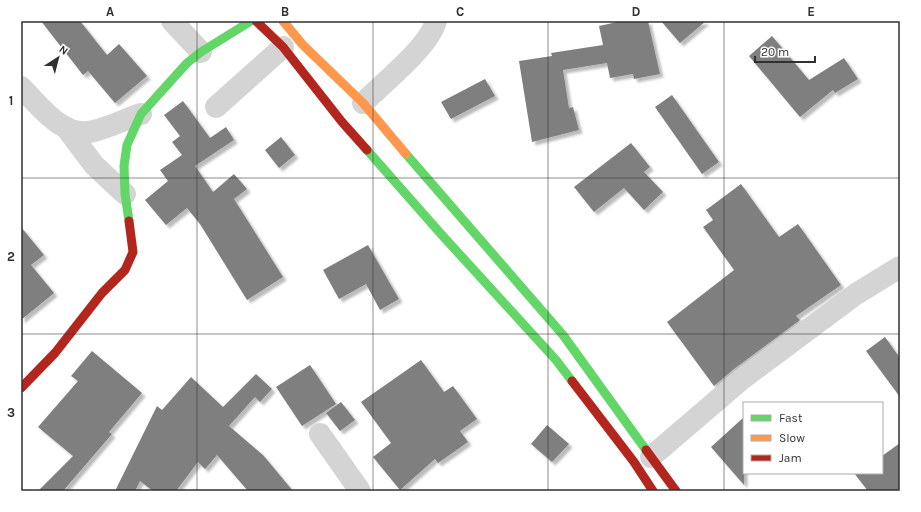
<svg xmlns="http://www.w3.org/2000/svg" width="921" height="512" font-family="Karla,sans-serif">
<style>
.building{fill:#7f7f7f;filter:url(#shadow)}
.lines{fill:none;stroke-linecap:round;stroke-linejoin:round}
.street{stroke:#d4d4d4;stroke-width:22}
.fast{stroke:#63d668;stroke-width:9}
.slow{stroke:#ff974d;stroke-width:9}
.jam{stroke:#b3261e;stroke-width:9}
.grid{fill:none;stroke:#303030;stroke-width:1;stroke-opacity:0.55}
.neatline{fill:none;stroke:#303030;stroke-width:1.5}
.grid-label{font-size:13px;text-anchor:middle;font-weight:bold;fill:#303030}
</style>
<defs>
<filter id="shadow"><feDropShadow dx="3.5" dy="3.5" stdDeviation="1" flood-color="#0004"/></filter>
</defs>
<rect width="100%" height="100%" fill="#fff"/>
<path class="building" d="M41 21H80L107 55 119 44 147 76 115 103 88 71 83 75Z
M622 21H648L660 74 634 79 633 74 610 78 607 63 563 70 569 108 573 107 579 130 532 142 519 61 552 56 551 53 603 45 599 26Z
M661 21H706L680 43Z
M772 36 809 80 844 58 858 79 835 93 833 90 800 117 749 56Z
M485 79 495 96 451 119 441 102Z
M672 95 719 162 702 174 655 107Z
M183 101 210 138 226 127 234 140 195 166 213 192 234 174 247 189 234 199 283 277 247 300 200 224 187 208 166 225 145 200 168 181 160 170 182 155 172 142 180 136 164 115Z
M281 137 295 155 279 168 265 150Z
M631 143 650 167 644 172 663 192 644 210 624 188 594 212 574 187Z
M741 184 779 237 798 224 841 285 796 316 800 320 734 369 714 386 667 322 734 270 703 227 713 220 706 210Z
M21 227 44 255 31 265 54 293 21 320Z
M368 245 399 299 380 310 366 284 339 299 323 270Z
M885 337 900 358V397L866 351Z
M92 351 142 393 109 432 112 434 63 491H38L73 456 38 427 78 381 71 376Z
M421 360 444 392 453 386 477 419 460 431 468 442 438 463 435 459 400 490 373 457 391 443 361 402Z
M310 365 336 404 302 426 276 387Z
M256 374 272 389 260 402 255 397 229 426 263 455 293 491H248L217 455 205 469 198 462 176 491H153L140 481 135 491H115L157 406 162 410 191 377 223 407Z
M341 402 355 420 340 431 326 413Z
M744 417V485L711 447Z
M547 425 569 444 552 462 531 444Z
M900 443V491H868L854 473H882V456Z"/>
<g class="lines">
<path class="street" d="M172 21 201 52
M21 87C40 106 63 139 94 131 110 127 126 119 141 114
M363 103C383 83 429 47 436 21
M216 107 283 47
M67 129 94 165 125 194
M320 434 360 491
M651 457 742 379 856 294 900 267"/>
<path class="fast" d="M367 150 441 234 556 360 572 381
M406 154 563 335 646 450
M129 221 125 194 124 166 127 145 141 114 187 63 201 52 251 21"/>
<path class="slow" d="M283 21 303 45 363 103 406 154"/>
<path class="jam" d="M256 21 283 47 342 122 367 150
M572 381 634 462 653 491
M21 388 55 353 102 293 125 270 133 252 129 221
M646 450 676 491"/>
</g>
<path class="grid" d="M197 21V491M373 21V491M548 21V491M724 21V491M21 178H900M21 334H900"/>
<rect width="921" height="512" fill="none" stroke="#ffffff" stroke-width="44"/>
<rect x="743" y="402" width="140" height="72" fill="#ffffff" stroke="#acacac"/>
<rect x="751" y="415" width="20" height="6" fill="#63d668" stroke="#acacac"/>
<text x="779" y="422" font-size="12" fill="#303030">Fast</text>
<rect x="751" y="435" width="20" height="6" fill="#ff974d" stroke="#acacac"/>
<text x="779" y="442" font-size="12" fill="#303030">Slow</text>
<rect x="751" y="455" width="20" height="6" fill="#b3261e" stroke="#acacac"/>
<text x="779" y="462" font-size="12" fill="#303030">Jam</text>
<g transform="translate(58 58) rotate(36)" stroke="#ffffff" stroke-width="3" paint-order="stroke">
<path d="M0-3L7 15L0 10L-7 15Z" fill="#303030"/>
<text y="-6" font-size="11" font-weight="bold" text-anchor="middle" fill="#303030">N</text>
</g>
<path d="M755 56v6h60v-6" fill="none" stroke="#303030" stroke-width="2"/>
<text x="761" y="56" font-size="12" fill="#303030" stroke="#ffffff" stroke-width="3" paint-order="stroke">20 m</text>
<rect x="22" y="22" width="877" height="468" class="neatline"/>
<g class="grid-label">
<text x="110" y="16">A</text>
<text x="285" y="16">B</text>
<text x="460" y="16">C</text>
<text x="636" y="16">D</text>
<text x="811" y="16">E</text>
<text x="11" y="105">1</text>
<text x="11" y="261">2</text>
<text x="11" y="417">3</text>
</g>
</svg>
